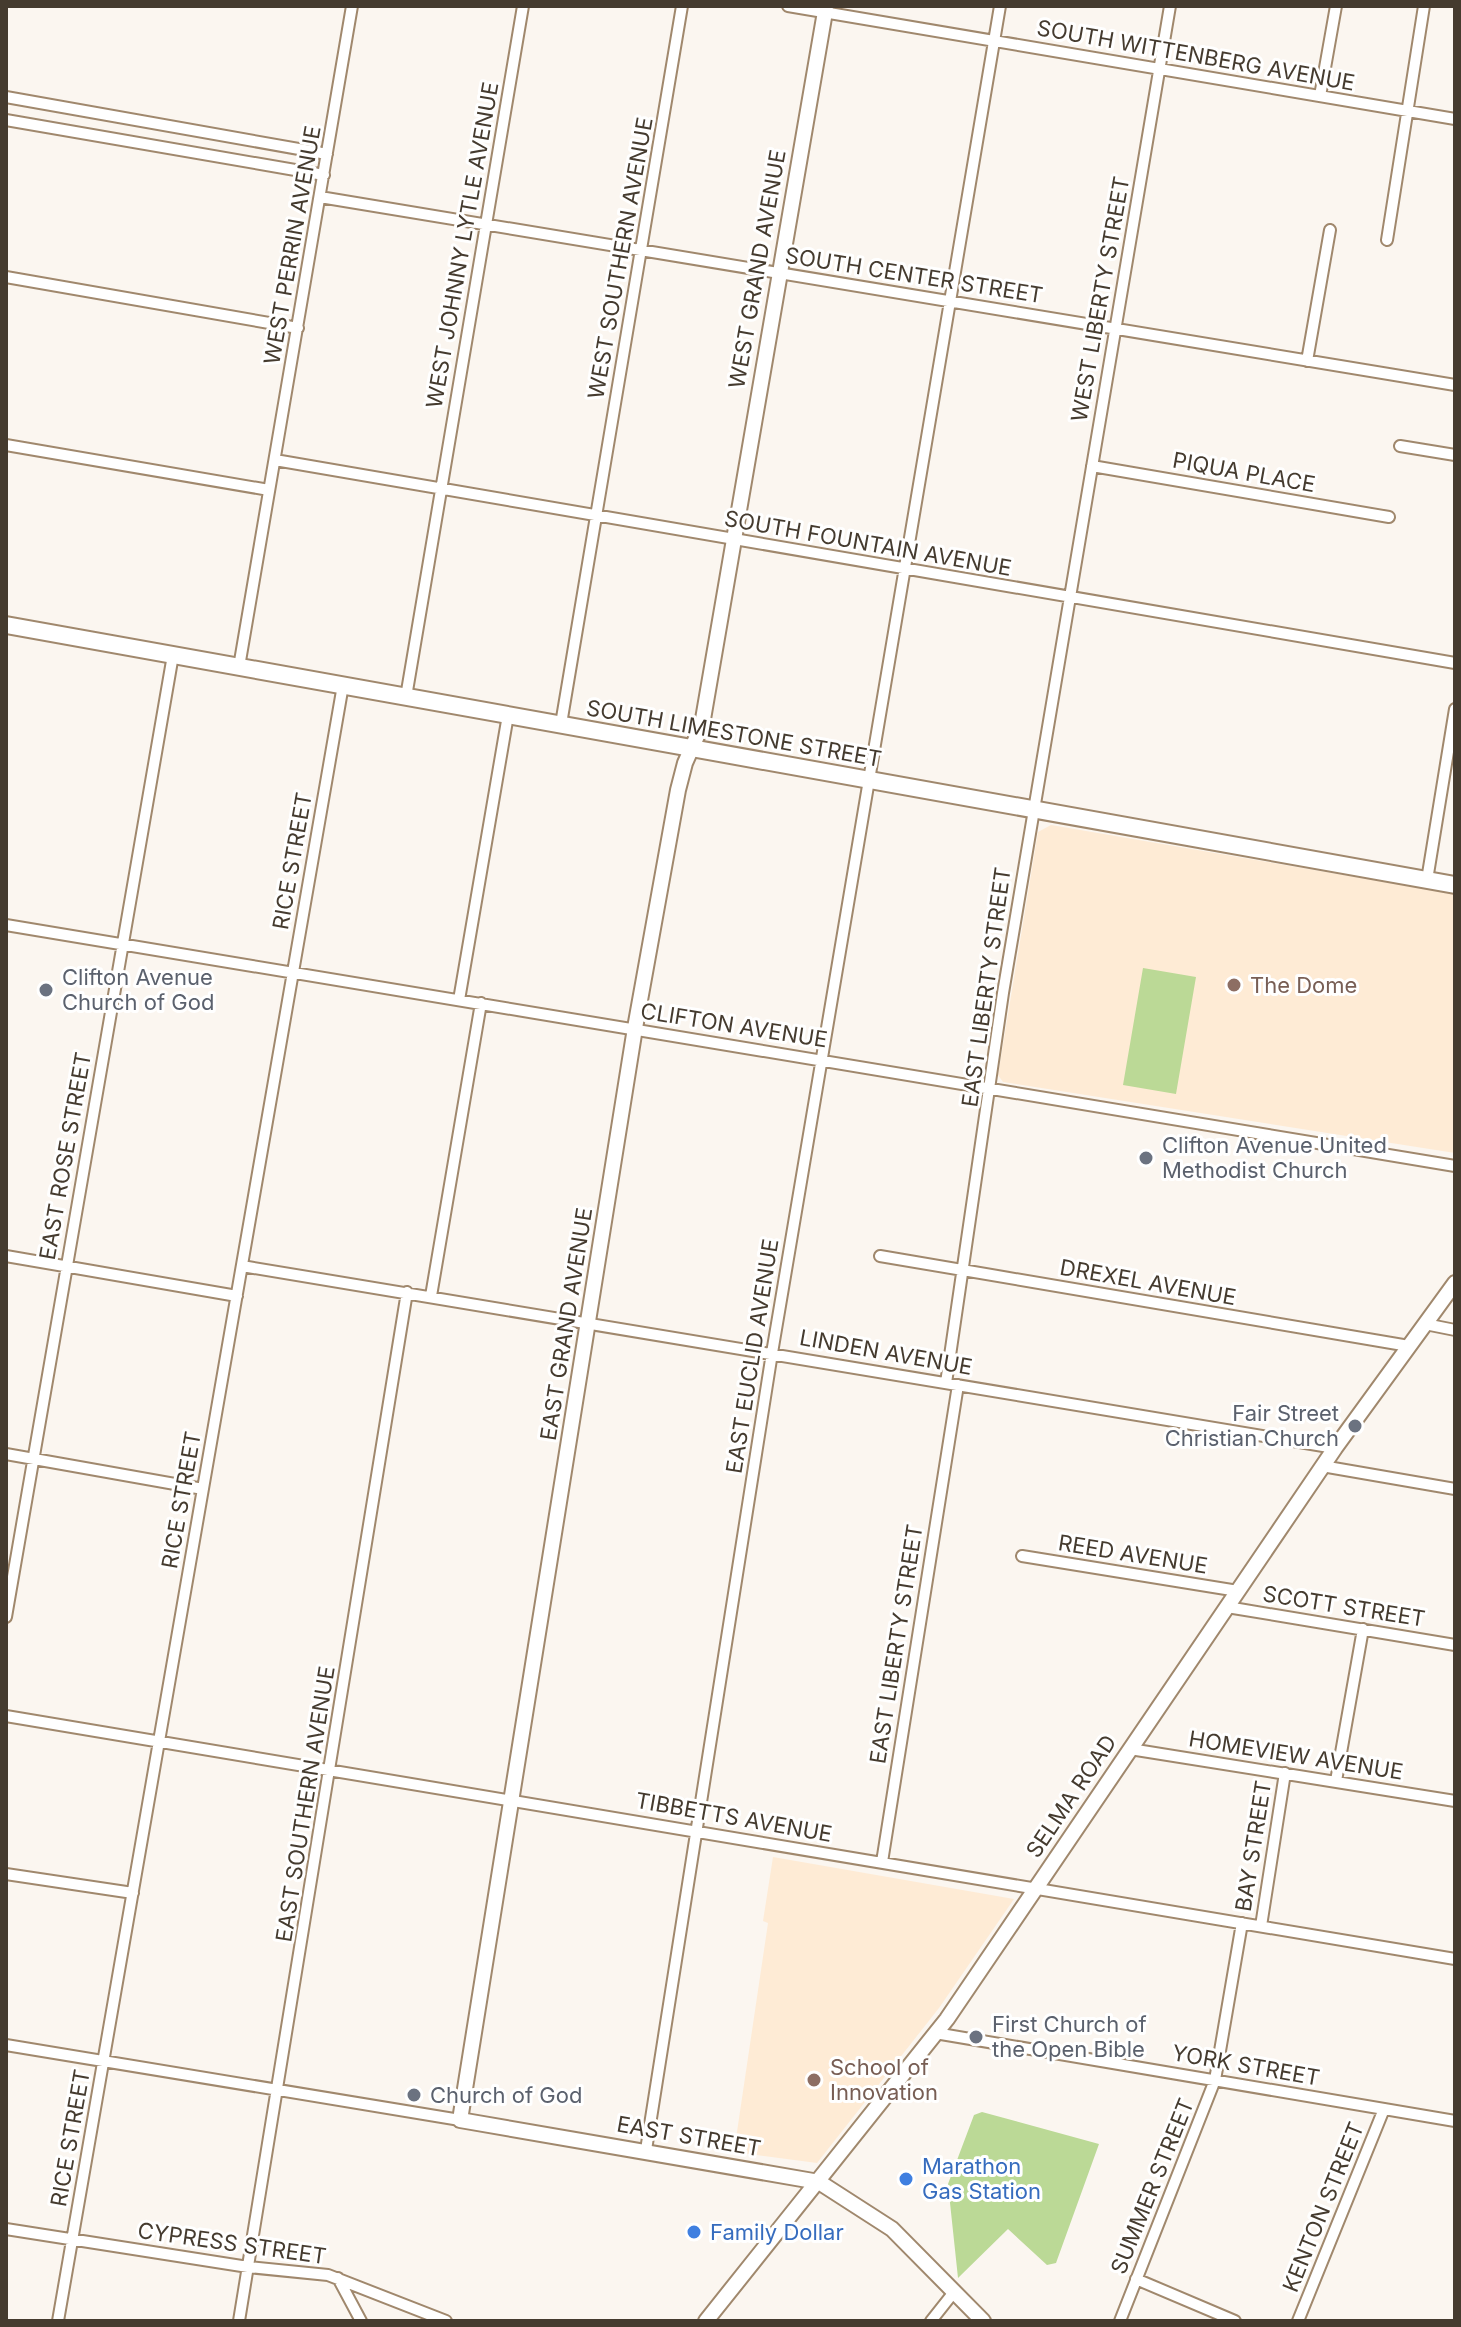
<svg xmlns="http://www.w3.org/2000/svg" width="1461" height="2327" font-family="Inter,sans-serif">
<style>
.built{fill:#feebd5}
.green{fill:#bbd996}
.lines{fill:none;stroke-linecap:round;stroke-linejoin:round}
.street-casing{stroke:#a0886d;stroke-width:14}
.secondary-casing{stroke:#a0886d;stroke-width:18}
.primary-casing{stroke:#a0886d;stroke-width:20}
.street{stroke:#fff;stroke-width:10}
.secondary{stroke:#fff;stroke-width:14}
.primary{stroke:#fff;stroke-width:16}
.education-dot{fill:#8d6e63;stroke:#fff;stroke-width:3}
.worship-dot{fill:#6b7280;stroke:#fff;stroke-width:3}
.shop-dot{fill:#3f7fe0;stroke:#fff;stroke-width:3}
.labels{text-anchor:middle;stroke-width:6;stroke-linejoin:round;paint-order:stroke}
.street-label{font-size:22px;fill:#453b2f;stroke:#fff}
.worship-label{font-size:22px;fill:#5b616d;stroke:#fff;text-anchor:start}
.education-label{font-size:22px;fill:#785e54;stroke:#fff;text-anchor:start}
.shop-label{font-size:22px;fill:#366cbe;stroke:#fff;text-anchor:start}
</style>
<rect width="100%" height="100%" fill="#fbf6f0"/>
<path class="built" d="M1051 825 1455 894V1153L1003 1082 998 1075 1038 832Z
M773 1857 1014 1899 939 2008 817 2163 734 2152 768 1923 763 1921Z"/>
<path class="green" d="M1143 968 1196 977 1176 1094 1123 1085Z
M982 2112 1099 2144 1056 2263 1047 2265 1008 2229 958 2278 948 2184 974 2115Z"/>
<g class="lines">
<defs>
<path id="street" d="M788 6 1455 119
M1320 96 1336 6
M6 97 327 154
M6 120 324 175
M320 197 1455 385
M1387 240 1424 6
M6 277 298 328
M1307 361 1330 230
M6 445 269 490
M1400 446 1455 455
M275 460 1455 663
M1092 466 1389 517
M239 667 352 6
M406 697 523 6
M561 724 682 6
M1427 880 1455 709
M6 925 1455 1166
M459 1000 508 715
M6 1256 237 1296
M880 1256 1409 1346
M242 1266 1335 1448
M431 1296 481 1003
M1425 1324 1455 1330
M946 1383 1003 993 1170 6
M6 1454 203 1489
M1322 1466 1455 1489
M1022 1556 1238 1591
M1227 1607 1455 1645
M6 1617 173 655
M6 1716 1455 1959
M1130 1749 1455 1801
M1336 1781 1363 1629
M882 1862 958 1385
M6 1874 133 1893
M1261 1926 1285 1773
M935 2033 1455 2121
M6 2045 460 2120
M646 2150 772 1353 1000 6
M6 2229 248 2267 328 2275 446 2321
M338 2278 361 2321
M1136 2279 1235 2321
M58 2321 343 685
M239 2321 407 1292
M931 2321 954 2292
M1120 2321 1215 2080 1242 1923
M1298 2321 1384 2109"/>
<path id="secondary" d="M826 6 702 725 685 763 678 790 635 1028 460 2120 819 2182 892 2229 983 2321
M706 2321 947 2019 1335 1448 1455 1283"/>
<path id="primary" d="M6 625 1455 885"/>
</defs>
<use href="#street" class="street-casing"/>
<use href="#secondary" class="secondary-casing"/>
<use href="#primary" class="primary-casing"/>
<use href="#street" class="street"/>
<use href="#secondary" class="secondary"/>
<use href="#primary" class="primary"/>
</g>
<g class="education-dot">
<circle cx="1234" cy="985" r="8"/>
<circle cx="814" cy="2080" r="8"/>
</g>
<g class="worship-dot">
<circle cx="46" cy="990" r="8"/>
<circle cx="1146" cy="1158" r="8"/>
<circle cx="1355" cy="1426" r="8"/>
<circle cx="976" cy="2037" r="8"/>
<circle cx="414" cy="2095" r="8"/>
</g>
<g class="shop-dot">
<circle cx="906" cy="2179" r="8"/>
<circle cx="694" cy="2232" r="8"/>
</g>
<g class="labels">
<g class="street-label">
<text transform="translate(1196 55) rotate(10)" y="8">SOUTH WITTENBERG AVENUE</text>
<text transform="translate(292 245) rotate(-80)" y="8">WEST PERRIN AVENUE</text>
<text transform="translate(462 245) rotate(-80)" y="8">WEST JOHNNY LYTLE AVENUE</text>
<text transform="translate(620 258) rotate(-80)" y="8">WEST SOUTHERN AVENUE</text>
<text transform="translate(757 269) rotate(-80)" y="8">WEST GRAND AVENUE</text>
<text transform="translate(914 275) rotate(9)" y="8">SOUTH CENTER STREET</text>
<text transform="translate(1100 299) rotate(-80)" y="8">WEST LIBERTY STREET</text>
<text transform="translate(1244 472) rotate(10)" y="8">PIQUA PLACE</text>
<text transform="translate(868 543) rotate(10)" y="8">SOUTH FOUNTAIN AVENUE</text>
<text transform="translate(734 733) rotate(10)" y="8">SOUTH LIMESTONE STREET</text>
<text transform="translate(292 861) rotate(-80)" y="8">RICE STREET</text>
<text transform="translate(986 987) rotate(-82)" y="8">EAST LIBERTY STREET</text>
<text transform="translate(734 1025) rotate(9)" y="8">CLIFTON AVENUE</text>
<text transform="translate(65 1156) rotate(-80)" y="8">EAST ROSE STREET</text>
<text transform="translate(1148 1282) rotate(10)" y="8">DREXEL AVENUE</text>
<text transform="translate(566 1324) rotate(-81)" y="8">EAST GRAND AVENUE</text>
<text transform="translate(886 1352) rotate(10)" y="8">LINDEN AVENUE</text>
<text transform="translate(752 1356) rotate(-81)" y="8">EAST EUCLID AVENUE</text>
<text transform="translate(181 1500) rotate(-80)" y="8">RICE STREET</text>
<text transform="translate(1133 1554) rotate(9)" y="8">REED AVENUE</text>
<text transform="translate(1344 1606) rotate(9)" y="8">SCOTT STREET</text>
<text transform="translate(896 1644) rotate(-81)" y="8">EAST LIBERTY STREET</text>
<text transform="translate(1296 1755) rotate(9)" y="8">HOMEVIEW AVENUE</text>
<text transform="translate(1071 1796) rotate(-56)" y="8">SELMA ROAD</text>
<text transform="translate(305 1804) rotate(-81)" y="8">EAST SOUTHERN AVENUE</text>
<text transform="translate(734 1817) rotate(10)" y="8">TIBBETTS AVENUE</text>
<text transform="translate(1253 1846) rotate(-81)" y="8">BAY STREET</text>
<text transform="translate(1246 2065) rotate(10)" y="8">YORK STREET</text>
<text transform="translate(689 2136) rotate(10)" y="8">EAST STREET</text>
<text transform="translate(70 2138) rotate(-80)" y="8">RICE STREET</text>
<text transform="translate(1152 2186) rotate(-68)" y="8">SUMMER STREET</text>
<text transform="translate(1323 2207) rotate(-68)" y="8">KENTON STREET</text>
<text transform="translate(232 2243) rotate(8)" y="8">CYPRESS STREET</text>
</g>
<g class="worship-label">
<text x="62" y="985">Clifton Avenue<tspan x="62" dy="25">Church of God</tspan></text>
<text x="1162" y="1153">Clifton Avenue United<tspan x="1162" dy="25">Methodist Church</tspan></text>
<text x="1339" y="1421" text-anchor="end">Fair Street<tspan x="1339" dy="25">Christian Church</tspan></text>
<text x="992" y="2032">First Church of<tspan x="992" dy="25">the Open Bible</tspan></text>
<text x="430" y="2103">Church of God</text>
</g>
<g class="education-label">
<text x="1250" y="993">The Dome</text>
<text x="830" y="2075">School of<tspan x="830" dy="25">Innovation</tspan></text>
</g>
<g class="shop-label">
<text x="922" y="2174">Marathon<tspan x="922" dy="25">Gas Station</tspan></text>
<text x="710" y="2240">Family Dollar</text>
</g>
</g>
<rect width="1461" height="2327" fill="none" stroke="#453b2f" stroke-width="16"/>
</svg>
